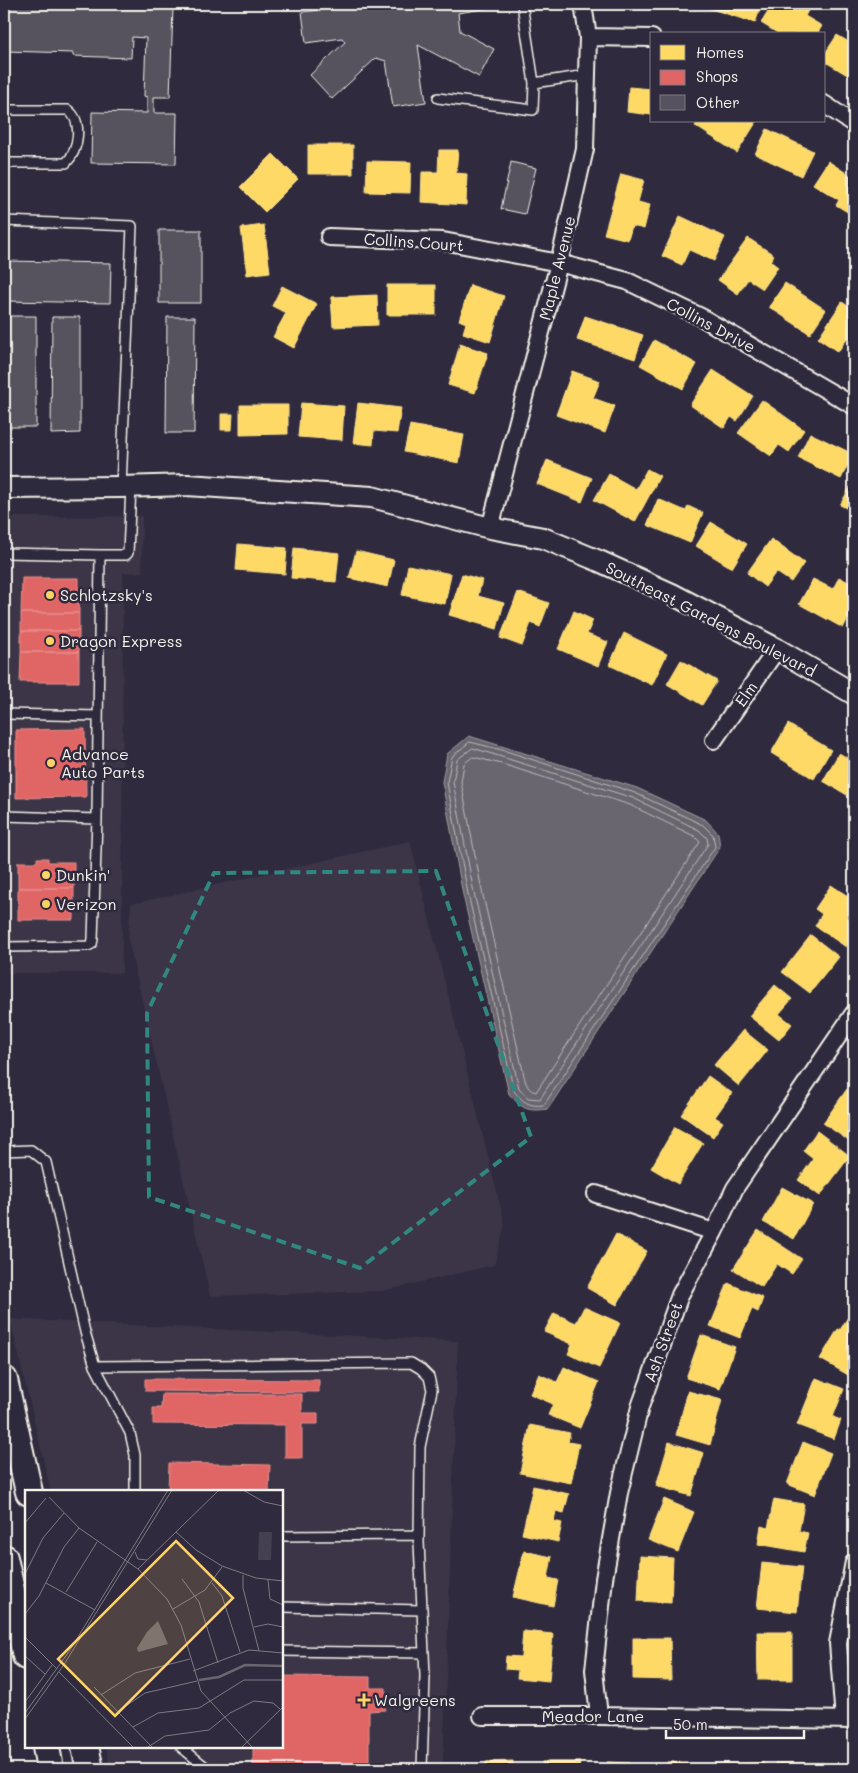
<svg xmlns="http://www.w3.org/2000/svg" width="858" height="1773" font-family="Mali,sans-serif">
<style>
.built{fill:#3b3647}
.water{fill:#6a6670;stroke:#a19ea0}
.homes{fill:#ffd966;stroke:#fce08d}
.shops{fill:#e06666;stroke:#e6908d}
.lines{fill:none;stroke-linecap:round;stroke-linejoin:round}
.shore{stroke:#bdb9b8;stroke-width:1}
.building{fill:#56525f;stroke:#f4f1e8}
.service-casing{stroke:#f4f1e8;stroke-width:12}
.minor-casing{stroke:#f4f1e8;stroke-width:20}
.tertiary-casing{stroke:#f4f1e8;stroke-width:24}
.primary-casing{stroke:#f4f1e8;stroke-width:30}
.service{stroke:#2f2a3d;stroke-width:9}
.minor{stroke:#2f2a3d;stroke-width:16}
.tertiary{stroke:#2f2a3d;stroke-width:20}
.primary{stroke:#2f2a3d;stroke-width:26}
.marked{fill:none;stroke:#318880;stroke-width:4;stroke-dasharray:10 6;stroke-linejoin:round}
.poi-dot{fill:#ffd166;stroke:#2f2a3d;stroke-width:2}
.labels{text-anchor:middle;stroke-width:5;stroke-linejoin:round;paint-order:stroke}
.street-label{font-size:16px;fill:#f4f1e8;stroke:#2f2a3d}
.poi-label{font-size:16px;fill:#f4f1e8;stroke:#2f2a3d;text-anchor:start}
.inset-river{fill:none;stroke:#6a6670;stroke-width:2.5}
.inset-road{fill:none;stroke:#7e7a81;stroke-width:1}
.view{fill:#ffd166;fill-opacity:0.15;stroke:#ffd166;stroke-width:2.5}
.inset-edge{fill:none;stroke:#f4f1e8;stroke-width:2.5}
</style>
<rect width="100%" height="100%" fill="#2f2a3d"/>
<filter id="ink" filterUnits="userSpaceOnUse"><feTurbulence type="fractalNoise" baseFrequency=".02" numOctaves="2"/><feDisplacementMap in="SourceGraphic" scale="10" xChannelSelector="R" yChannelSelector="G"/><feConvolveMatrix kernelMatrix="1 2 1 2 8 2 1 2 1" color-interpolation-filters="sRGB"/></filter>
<g filter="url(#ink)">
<path class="built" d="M142 516V572L123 573 122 973H4V517Z
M410 841 505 1225 494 1265 383 1291 210 1296 128 939 131 904Z
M10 1319 458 1341 443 1769H110L106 1747H281V1492H51Z"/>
<path class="water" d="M469 736 637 788 706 820 718 833 720 847 548 1109C527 1112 523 1109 509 1094L463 895 442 782 447 754Z"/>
<path class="homes" d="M696 4H762L755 23Z
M773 4H785L790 7 792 4H805L810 7 805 16 822 26 817 34H779L761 23Z
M837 35 854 45V79L824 61V55Z
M629 87 652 89V115L627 112Z
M698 121H757L737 153 695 126Z
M767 129 813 151 801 176 755 154Z
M308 145H353V174H308Z
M439 150H458L456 173 467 174 466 205 421 202 422 172H438Z
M273 154 298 179 265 212 240 187Z
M367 161 411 162 410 193 366 192Z
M828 161 854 178V216L836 205 839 200 813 184Z
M621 174 644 180 638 202 650 205 644 229 632 226 628 240 604 234Z
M680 216 725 237 714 261 689 250 682 265 662 256Z
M264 225 270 272 247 275 241 228Z
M748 238 774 255 770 261 778 267 763 289 748 279 738 294 718 280Z
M785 283 826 310 810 334 769 307Z
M387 285H436V315H387Z
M470 285 504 296 490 342 463 333 466 323 459 320Z
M282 286 317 304 294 348 273 337 286 313 272 306Z
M377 295 378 325 333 327 331 297Z
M842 302 854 310V343L847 338 838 352 818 338Z
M585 316 643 335 635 359 577 340Z
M654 340 697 364 683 389 640 365Z
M460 344 488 353 475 393 448 385Z
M713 370 753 396 737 421 731 417 724 428 690 405Z
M572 371 600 381 593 398 615 406 605 433 556 415Z
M762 400 804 430 789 452 779 445 771 456 738 433Z
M301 403 344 406 342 440 298 437Z
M358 403 401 408 397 433 374 431 373 445 353 443Z
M240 405H288V434L240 435Z
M221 414H233L232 430H221Z
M410 425 464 435 459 463 404 452Z
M810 433 853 454 841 479 798 458Z
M547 460 592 478 582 502 537 484Z
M647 469 660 476 635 522 594 500 609 474 636 489Z
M854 480V512L840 505Z
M658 499 686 511 688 506 703 513 690 543 647 525Z
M711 522 747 544 732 568 696 546Z
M771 539 804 563 791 582 776 572 765 587 747 573Z
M238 544 287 548 285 574 236 570Z
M294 548 339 553 336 582 291 578Z
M356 551 394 560 388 587 349 578Z
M408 565 451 574 445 604 402 595Z
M462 574 482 580 478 596 504 603 497 629 449 615Z
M839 577 854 585V607L843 628 799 604 813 579 833 589Z
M518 592 549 603 540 627 531 623 522 646 500 638Z
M574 611 593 620 587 634 608 642 598 666 558 649Z
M624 633 667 654 652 685 609 665Z
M681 660 717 681 702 705 667 684Z
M788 724 831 750 814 779 771 753Z
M839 753 854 762V799L823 781Z
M831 885 854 900V933L846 947 815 926 822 914 815 909Z
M811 935 839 957 810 993 782 972Z
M775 985 792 999 779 1014 792 1024 779 1040 749 1016Z
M743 1030 768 1050 739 1086 714 1065Z
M708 1076 732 1093 715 1117 723 1122 713 1137 681 1115Z
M847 1089 854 1094V1134L849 1141 823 1123Z
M675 1127 703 1143 678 1184 651 1168Z
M817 1131 850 1156 820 1196 798 1180 813 1159 803 1151Z
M782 1187 813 1204 794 1239 763 1222Z
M758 1230 802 1259 792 1274 777 1264 762 1287 733 1269Z
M616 1234 647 1251 617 1305 587 1288Z
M728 1283 763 1298 758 1312 752 1309 740 1338 710 1326Z
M584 1307 620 1323 599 1368 568 1354 572 1344 544 1332 554 1313 576 1323Z
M848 1317 854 1320V1369L850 1376 820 1359 838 1329 840 1330Z
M701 1335 735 1347 720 1389 686 1378Z
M564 1367 599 1382 580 1428 548 1415 553 1404 530 1394 539 1374 557 1382Z
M816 1378 844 1389 833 1417 841 1420 834 1439 797 1425Z
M688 1391 722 1400 710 1445 676 1435Z
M530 1425 570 1433 568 1442 579 1444 571 1483 520 1473Z
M669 1442 704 1453 691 1496 656 1486Z
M803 1442 831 1453 815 1495 787 1484Z
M533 1486 569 1494 564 1513 556 1511 554 1521 562 1523 558 1542 522 1534Z
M664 1499 694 1512 678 1552 648 1540Z
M774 1499 804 1504 799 1531 808 1533 804 1552 758 1544 761 1526 768 1528Z
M524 1551 552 1557 548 1578 558 1580 553 1606 513 1597Z
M640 1556 673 1558 671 1603 638 1601Z
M762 1563 802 1567 797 1612 757 1608Z
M523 1631 553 1634 549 1681 517 1678 518 1670 505 1669 506 1656 521 1657Z
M757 1632H792V1680H758Z
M633 1638H670L671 1680 633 1679Z
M513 1761V1769H486V1762Z
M542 1762H580L579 1769H542Z
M607 1762 629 1763 628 1769H607Z
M667 1762H687V1769H667Z
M764 1763V1769H713V1764Z
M775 1763H824V1769H775Z
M837 1764H854V1769H837Z"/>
<path class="shops" d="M22 578H79V613H21Z
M21 613H79V631H21Z
M21 631H79V652H21Z
M21 652H79V682H20Z
M85 729 86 797 16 798V730Z
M37 858H48V862H74V888H18V862H37Z
M18 888H74V920H18Z
M145 1379 319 1380V1392L145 1391Z
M162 1394H302V1413H318V1424H302V1458H285V1425L153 1424V1408H161Z
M169 1463 270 1465 269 1492H168Z
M281 1676 370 1677V1688H386L385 1710 369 1711V1769H253V1747H281Z"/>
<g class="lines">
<path class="shore" d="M470 742 506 751 635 793 703 825 713 835 715 847 544 1105C529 1107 523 1102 514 1091L468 894 447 782 452 757Z
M473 748 633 798 699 830 707 838 708 844 540 1099 528 1098 519 1088 474 893 453 782 457 760Z
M473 757 502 764 630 805 694 836 700 842 536 1092C526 1090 525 1080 523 1071L482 891 461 782 464 764Z"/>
</g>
<path class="building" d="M7 4H67L173 8 170 97H154V113H177L176 164 91 163 92 112 147 113V97L144 96 146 38 132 37 131 58 73 56V53L5 51Z
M341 4H489V8L458 13 460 31 494 49 479 77 418 45 426 102 393 107 386 61 376 58 332 99 310 75 345 42 342 38 306 43 302 12 339 8Z
M511 162 536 168 525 214 501 209Z
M159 230H201V303H159Z
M7 261 111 263 110 303 6 301Z
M8 316H36V427H7Z
M52 317H80V433L51 434Z
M167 317H195L194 433H166Z"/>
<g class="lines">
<defs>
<path id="service" d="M522 4 534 83 587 75
M438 98 533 110 534 83
M4 110H68C83 121 79 150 66 163H4
M4 221 132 226 121 487
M4 553 100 555 97 819 4 816
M100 555H126L128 553 131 487
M4 714 98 716
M4 947 88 946 92 944 93 939 97 819
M4 1151 31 1150 46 1162 85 1332 95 1366 411 1363 421 1369 429 1377 432 1390 420 1447 419 1542 425 1676 422 1769
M95 1366 130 1433 135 1455V1492
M281 1536 419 1535
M281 1607 422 1610
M281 1651 424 1653
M181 1747 208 1769"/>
<path id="minor" d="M588 37 652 38
M824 104 854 124
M329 237 443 241 559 263 627 281 701 317 854 406
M490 528 559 263 585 149 588 37 583 4
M714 740 777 649
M596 1194 714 1232
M482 1716H599L854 1720
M599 1716 594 1670 604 1579 619 1493 640 1407 680 1295 714 1232 735 1188 854 1013
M844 1720 838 1643 854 1562"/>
<path id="tertiary" d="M4 488 121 487 187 485 372 497 490 528 543 538 599 561 672 594 777 649 854 694"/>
<path id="primary" d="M4 1380 29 1492
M4 1558 26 1656
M46 1747 50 1769
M85 1747 90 1769"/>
</defs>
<use href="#service" class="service-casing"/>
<use href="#minor" class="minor-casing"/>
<use href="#tertiary" class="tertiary-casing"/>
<use href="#primary" class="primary-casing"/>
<use href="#service" class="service"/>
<use href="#minor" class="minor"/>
<use href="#tertiary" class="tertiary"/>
<use href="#primary" class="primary"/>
</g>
</g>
<path class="marked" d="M436 871 531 1137 360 1268 149 1197 147 1013 214 873Z"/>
<g class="poi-dot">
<circle cx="50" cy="595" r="5"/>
<circle cx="50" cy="641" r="5"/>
<circle cx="51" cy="763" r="5"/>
<circle cx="46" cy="875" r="5"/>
<circle cx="46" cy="904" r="5"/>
<path d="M361.5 1692.5h5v5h5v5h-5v5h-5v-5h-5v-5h5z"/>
</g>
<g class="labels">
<g class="street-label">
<text transform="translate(414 242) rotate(4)" y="6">Collins Court</text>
<text transform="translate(557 268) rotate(-76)" y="6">Maple Avenue</text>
<text transform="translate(711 325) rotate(28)" y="6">Collins Drive</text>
<text transform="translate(711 619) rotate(27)" y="6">Southeast Gardens Boulevard</text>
<text transform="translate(746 694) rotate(-55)" y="6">Elm</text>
<text transform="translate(663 1342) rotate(-70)" y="6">Ash Street</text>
<text x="593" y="1722">Meador Lane</text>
</g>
<g class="poi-label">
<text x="60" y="601">Schlotzsky's</text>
<text x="60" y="647">Dragon Express</text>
<text x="61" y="760">Advance<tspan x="61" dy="18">Auto Parts</tspan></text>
<text x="56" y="881">Dunkin'</text>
<text x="56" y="910">Verizon</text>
<text x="374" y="1706">Walgreens</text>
</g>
</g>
<g transform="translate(25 1490)">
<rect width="258" height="258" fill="#2f2a3d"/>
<path d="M234 42H247L246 70H233Z" fill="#454050"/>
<path d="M133 131 143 154 113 162 112 158 122 142Z" fill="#6a6670"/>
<path class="inset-river" d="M174 190 194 187 220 175 258 176"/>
<path class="inset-road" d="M218 0 239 12 258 16M24 7 54 38 113 79 142 109 156 135 176 201 227 257M0 33 21 8M151 42 171 60 197 76 231 88 258 91M110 62 113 69 122 70M113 79 194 0M0 84 18 48 39 23M218 85V98L234 161M157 89 174 112 193 173M243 90 245 109 258 115M21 93 70 120M187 93 197 106 215 162M41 102 72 52M148 119 180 100 197 77M0 124 14 106 39 57 54 38M229 137 243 134 258 137M0 147 32 179M0 166 20 184M168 181 224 160 258 163M34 182 108 257M69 197 127 257M76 205 110 183 165 169M0 212 27 175M92 222 120 203 172 191M0 223 45 160 143 0M0 229 40 173 147 0M108 237 133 223 174 218 219 190H258M123 257 140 246 184 240 205 223 229 211 248 213 255 219M217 257 258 217"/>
<path class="view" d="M151 51 208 108 90 226 33 169Z"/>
<rect width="258" height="258" class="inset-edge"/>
</g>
<rect width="858" height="1773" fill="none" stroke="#2f2a3d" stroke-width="20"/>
<rect x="10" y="10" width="838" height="1753" fill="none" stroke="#f4f1e8" stroke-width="2" filter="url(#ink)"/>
<rect x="650" y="32" width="175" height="90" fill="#2f2a3d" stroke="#7e7a81"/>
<rect x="660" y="45" width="25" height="15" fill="#ffd966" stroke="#7e7a81"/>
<text x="696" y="58" font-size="15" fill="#f4f1e8">Homes</text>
<rect x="660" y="70" width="25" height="15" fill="#e06666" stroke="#7e7a81"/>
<text x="696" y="82" font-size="15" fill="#f4f1e8">Shops</text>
<rect x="660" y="95" width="25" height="15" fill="#56525f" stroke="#7e7a81"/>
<text x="696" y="108" font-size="15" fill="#f4f1e8">Other</text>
<path d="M666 1730v8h138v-8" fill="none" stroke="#f4f1e8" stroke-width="2.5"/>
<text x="673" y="1730" font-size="15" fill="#f4f1e8" stroke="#2f2a3d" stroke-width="4" paint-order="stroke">50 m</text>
</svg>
